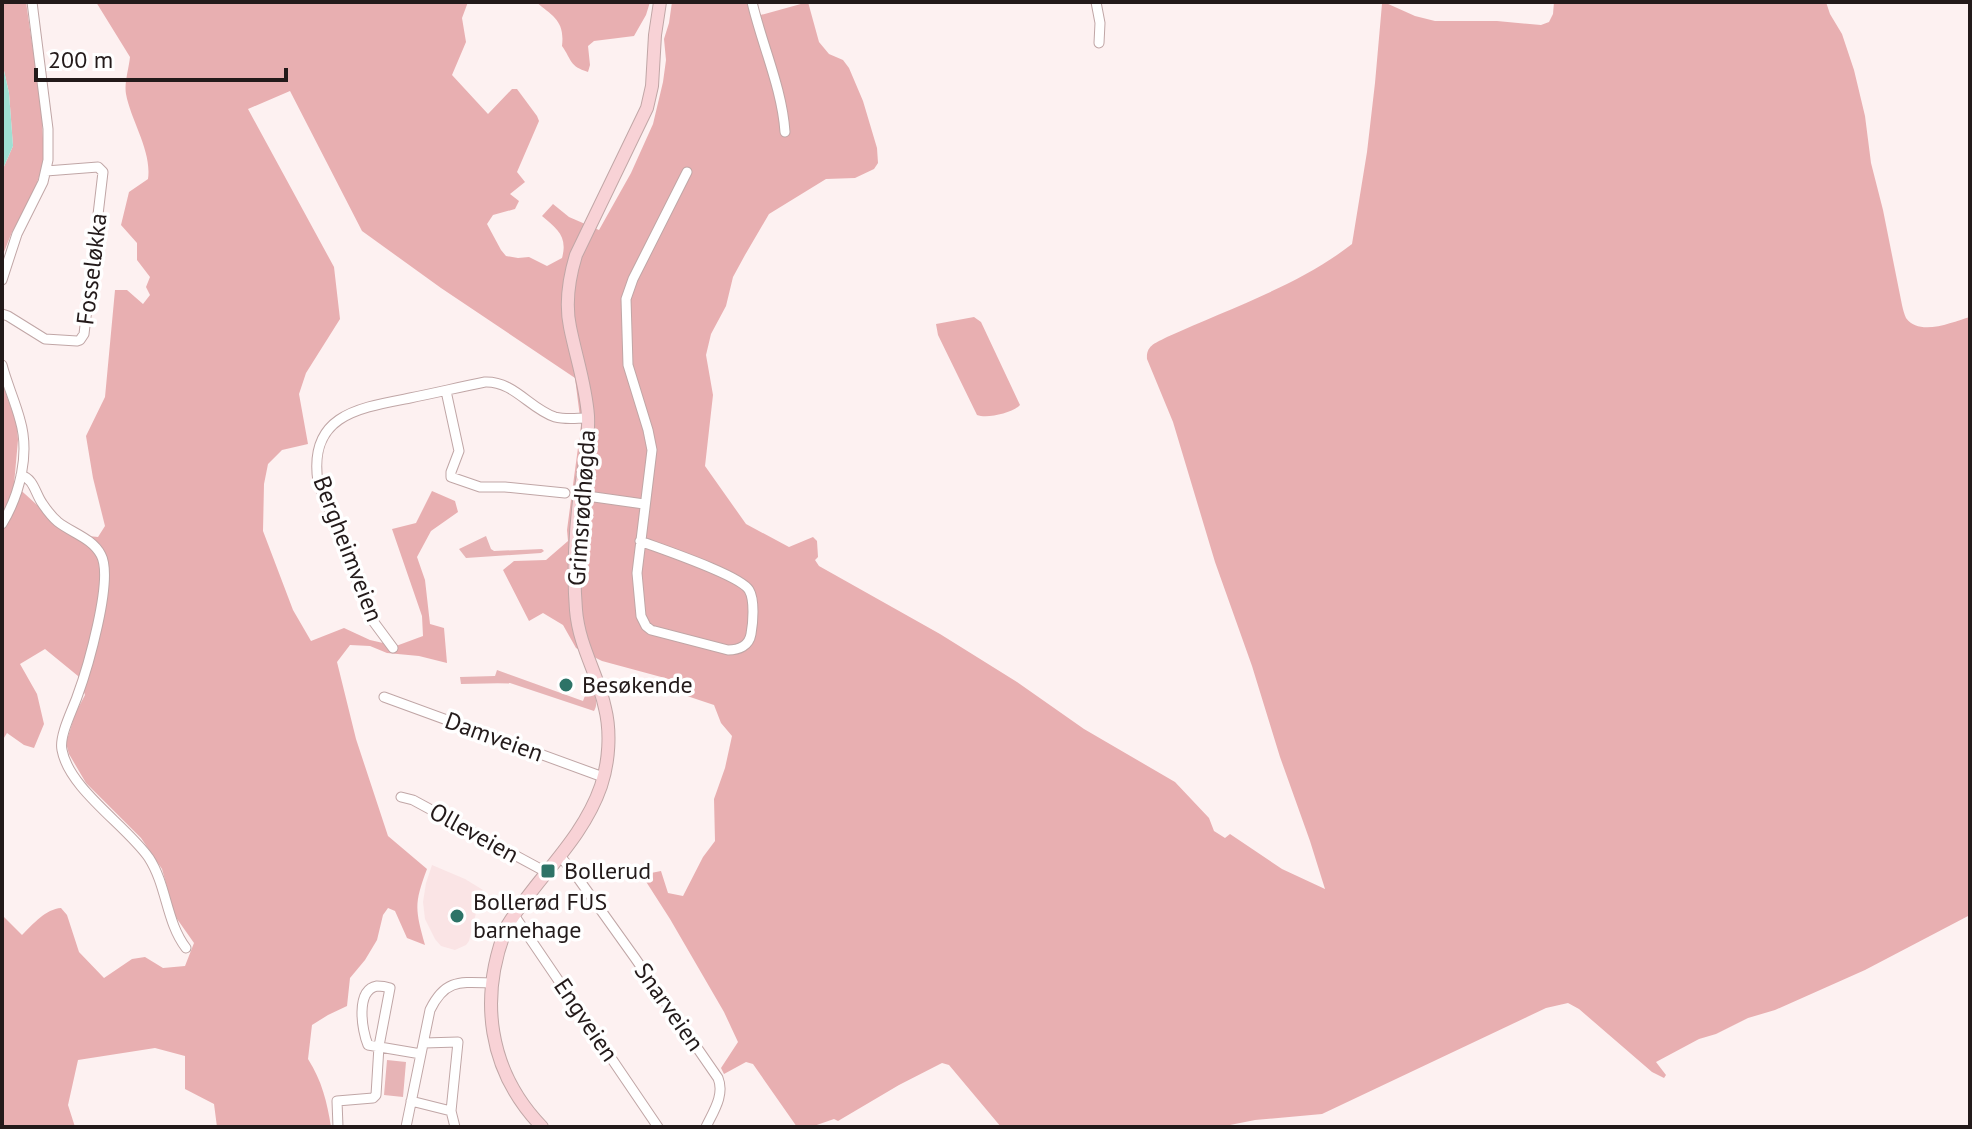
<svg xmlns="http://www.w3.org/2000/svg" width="1972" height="1129" font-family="'PT Sans',sans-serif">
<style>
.built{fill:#fae4e5}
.green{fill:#e7b4b6}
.forest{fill:#e8afb1}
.water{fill:#9fdfd2}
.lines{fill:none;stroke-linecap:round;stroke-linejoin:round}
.street-casing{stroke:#c0a6a6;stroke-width:11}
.secondary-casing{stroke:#c0a6a6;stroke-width:14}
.street{stroke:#fff;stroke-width:9}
.secondary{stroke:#f8d2d6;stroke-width:12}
.poi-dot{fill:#2d7367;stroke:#fff;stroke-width:3}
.labels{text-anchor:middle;stroke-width:7;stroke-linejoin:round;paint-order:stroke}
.street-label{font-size:24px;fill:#231a1a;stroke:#fff}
.poi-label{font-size:24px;fill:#231a1a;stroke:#fff;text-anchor:start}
</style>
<rect width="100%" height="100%" fill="#fdf1f1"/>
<path class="built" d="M432 865 465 879 483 890 479 894 480 897 469 941 466 945 455 950 441 946 435 939 425 919 423 902 426 883Z"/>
<path class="green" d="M486 536 491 549 494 551 542 549 544 551 541 553 466 558 459 549Z
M497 670 583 701 586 693 593 691C596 698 598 704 594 711L510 683 461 684 460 677 495 676Z
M387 1060 406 1062 403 1097 384 1095Z"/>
<path class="forest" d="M2 2H26L41 105 44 155 41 171 33 194 12 232 2 257V171L13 146 9 93 2 62Z
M96 2H468L462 18 466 42 452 75 488 114 512 89H517L537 116 539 121 517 172 525 182 510 194 519 201 515 209 493 215 487 224 501 250 506 256 518 258 529 257 547 266 562 258C568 236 557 229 542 216L553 204 569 217 599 230 631 173 653 124 663 82 666 60 664 39 669 23 672 2H754L757 16 808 2 819 42 829 54 843 60 849 68 863 101 877 148 878 163 874 169 855 178 826 179 769 214 745 255 733 277 726 306 711 334 706 355 713 395 705 466 746 524 789 547 813 537 817 541 818 557 815 560 819 566 940 634 1017 682 1084 729 1175 782 1209 818 1214 831 1225 838 1230 834 1282 869 1325 889 1310 841 1280 757 1252 666 1215 562 1173 422 1147 359C1146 345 1156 343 1167 337 1228 309 1300 285 1352 244L1367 152 1375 83 1382 4 1386 3 1415 16 1435 21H1497L1541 25 1549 22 1553 14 1554 2H1826L1830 14 1842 34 1854 70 1865 116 1871 163 1883 210 1902 305C1903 309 1904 314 1906 318 1920 337 1952 322 1970 317V915L1865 970 1775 1010 1748 1018 1716 1034 1699 1039 1656 1062 1666 1075 1664 1078 1652 1072 1579 1009 1568 1003 1546 1008 1322 1114 1255 1120 1220 1127H1001L949 1065 942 1063 899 1085 838 1121 834 1119 811 1127H797L753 1064 746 1062 724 1074 721 1068 738 1042 724 1012 670 919 645 880 651 873 661 871 668 893 683 896 703 857 715 841 714 799 725 768 732 736 721 723 714 705 687 696 676 681 602 661 576 648 563 625 543 613 529 621 503 570 514 561 546 560 568 541 567 530 581 425 575 378 441 288 362 231 290 91 248 109 334 267 340 319 306 373 299 394 308 444 282 450 268 464 264 484 263 531 293 610 311 641 344 628 370 640 396 646 423 636 422 616 392 529 416 523 432 491 455 501 458 512 431 531 417 557 425 580 430 624 444 628 447 663 419 656 387 653 370 646 350 645 337 662 356 739 388 836 427 869C414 904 415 909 425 945L407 938 395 911 388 908 383 915 377 940 365 960 350 978 347 1006 328 1015 312 1025 308 1059C322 1081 327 1102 331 1127H217L214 1104 185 1089V1056L155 1048 78 1060 68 1105 75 1127H2V915L22 935C33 924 46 909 61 908L67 915 79 952 104 978 132 959 145 957 163 968 185 966 194 943 175 916 162 869 141 838 86 783 69 754 66 743 75 714 85 695 78 676 45 649 20 664 37 694 44 724 34 748 24 745 7 733 2 741V382L17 425 18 440 14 484 69 534 98 537 105 526 93 478 86 436 105 397 115 290H127L143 304 150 295 146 287 150 277 137 260V243L121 225 129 192 148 179C152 151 131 121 126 94 124 83 129 68 130 57Z
M536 2H650L646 15 634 36 594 41 588 46 590 65 588 72C569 66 572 60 562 46 565 21 553 16 536 2Z
M974 317 981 322 1020 405C1013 413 987 419 977 415L938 335 936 324Z"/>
<path class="water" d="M2 62 9 93 13 146 2 171Z"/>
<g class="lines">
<defs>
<path id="street" d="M752 2C762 45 782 88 785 132
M1096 2 1100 23 1099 43
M2 280 17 234 43 182 48 160V129L32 2
M2 314 8 316 45 339 77 341 80 340 84 334 103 172 98 167 46 171
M2 365C7 384 15 401 20 420 30 454 20 494 2 524
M446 391 459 451 451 472V477L480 487H505L565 493
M21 475C34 479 35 493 42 503 46 509 52 517 58 522 72 533 92 538 101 555 114 579 87 670 77 697 72 711 59 736 62 750 69 789 127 826 149 858 167 886 166 922 186 948
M580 495 644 504
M640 541C661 549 740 575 749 590 755 600 753 623 751 634 749 646 739 650 728 650L651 630 646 626 641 616 637 573 652 450 648 430 628 365 626 299 633 279 687 172
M393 648 373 621 318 482C308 415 358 408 410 398 435 393 460 387 485 382 514 381 530 409 555 417 566 420 577 418 588 418
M384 697 603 777
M401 797 413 800 546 872
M560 856 575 874 635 958 718 1078C725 1095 713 1112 706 1127
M514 915 658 1127
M424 1043 458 1042 451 1111 455 1127
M411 1101 451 1111
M338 1127 337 1101 373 1098 376 1095 379 1046 390 988C387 987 380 986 377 986 355 990 362 1031 368 1045 386 1048 403 1051 421 1054
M406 1127 430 1010C445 979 460 982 491 983"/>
<path id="secondary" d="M542 1127C488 1071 478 998 507 926 536 878 582 841 601 786 609 762 611 732 605 708 598 674 579 647 576 610 573 574 575 529 580 494 584 468 589 443 588 416 586 386 576 357 570 327 565 303 569 278 576 255L647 108 652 86 655 35 660 2"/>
</defs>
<use href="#street" class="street-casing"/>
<use href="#secondary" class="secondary-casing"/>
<use href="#street" class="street"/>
<use href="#secondary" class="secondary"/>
</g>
<g class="poi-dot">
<circle cx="566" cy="685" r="8"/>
<rect x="540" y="863" width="16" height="16" rx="4"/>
<circle cx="457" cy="916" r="8"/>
</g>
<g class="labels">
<g class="street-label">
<text transform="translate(92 269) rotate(-83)" y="8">Fosseløkka</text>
<text transform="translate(582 508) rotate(-86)" y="8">Grimsrødhøgda</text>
<text transform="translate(348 549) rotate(69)" y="8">Bergheimveien</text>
<text transform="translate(494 737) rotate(20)" y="8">Damveien</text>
<text transform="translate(474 833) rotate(29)" y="8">Olleveien</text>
<text transform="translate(669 1007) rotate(55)" y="8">Snarveien</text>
<text transform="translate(586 1020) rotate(56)" y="8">Engveien</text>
</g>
<g class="poi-label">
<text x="582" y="693">Besøkende</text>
<text x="564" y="879">Bollerud</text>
<text x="473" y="910">Bollerød FUS<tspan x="473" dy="28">barnehage</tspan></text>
</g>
</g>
<rect width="1972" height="1129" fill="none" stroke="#231a1a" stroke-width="8"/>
<path d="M36 68v12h250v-12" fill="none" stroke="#231a1a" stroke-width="4"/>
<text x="48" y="68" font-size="24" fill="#231a1a" stroke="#ffffff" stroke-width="6" paint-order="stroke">200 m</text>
</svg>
